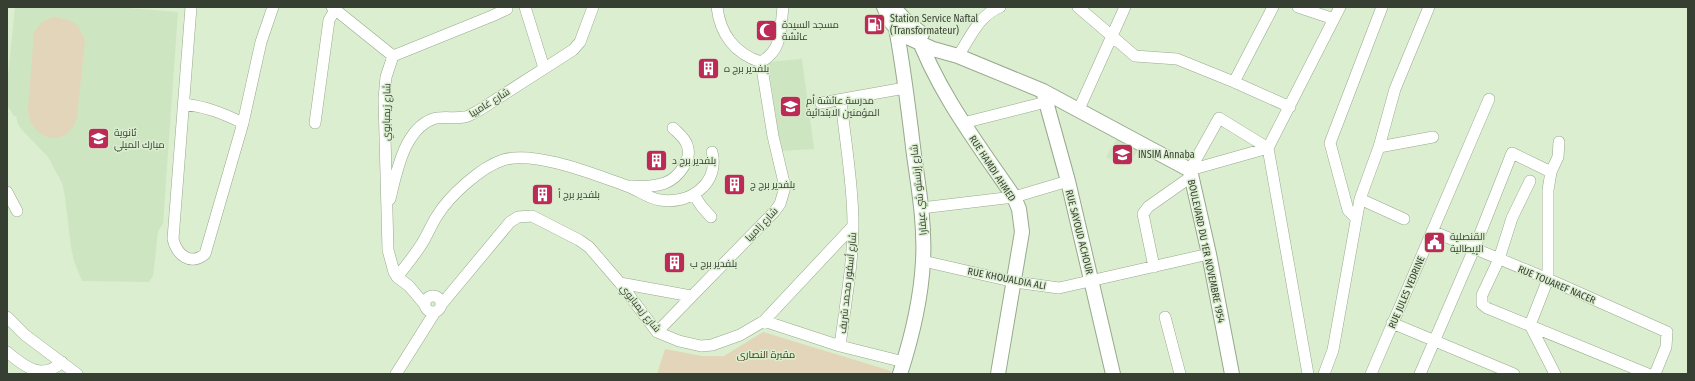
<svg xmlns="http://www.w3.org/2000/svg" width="1695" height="381" font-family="'Fira Sans Condensed',Cairo,sans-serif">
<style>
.built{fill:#cee5c1}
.green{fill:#e3d5b9}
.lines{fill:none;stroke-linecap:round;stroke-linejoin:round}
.minor-casing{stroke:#97a98d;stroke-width:12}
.major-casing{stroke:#97a98d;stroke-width:16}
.minor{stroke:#fff;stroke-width:11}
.major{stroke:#fff;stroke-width:14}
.labels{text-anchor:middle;stroke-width:3;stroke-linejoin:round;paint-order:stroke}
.poi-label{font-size:10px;fill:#373f33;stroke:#dbeed0;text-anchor:start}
.street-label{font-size:10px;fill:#373f33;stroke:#dbeed0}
.park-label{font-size:10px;fill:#443411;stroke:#dbeed0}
</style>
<rect width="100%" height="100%" fill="#dbeed0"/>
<path class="built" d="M15 7H116L178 12 163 224 158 231 153 276 149 282 82 281 74 261 71 247 65 197 62 183 48 157 22 130 18 124 16 116H14L7 105V86Z
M802 59 814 149 781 151 768 62Z
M1117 139 1138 150 1131 161 1124 166 1106 157Z"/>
<path class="green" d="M54 17 71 21 78 26 85 40 77 117C75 122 73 129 68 133 50 147 29 130 28 110L34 34C38 25 43 20 54 17Z
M763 332 888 370 895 374H657L665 349 702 356H724Z"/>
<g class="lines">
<defs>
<path id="minor" d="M191 7 173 239C177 255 190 266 205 254L243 123 261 42 273 7
M332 7 393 56
M525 7 544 68
M717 7C720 34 735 54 761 62 783 49 780 30 783 7
M1078 7 1135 56 1177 59 1234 82 1290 107
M1298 7 1334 19
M958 56C970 38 979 15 1000 7
M1234 82 1273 7
M821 103 905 88
M184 104C207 107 222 113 243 123
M1079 109 1125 7
M315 123 329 20 335 10V7
M963 123 1046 102
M1379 147 1433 137
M1190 170 1219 118 1268 148 1308 374
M1190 170 1268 148 1340 7
M1530 181 1512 218 1499 259 1482 295V304L1487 308 1648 374
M631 186C643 187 654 187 665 183 678 178 693 159 687 145 685 138 678 133 673 128
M7 192 17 211
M694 195 702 207 711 217
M390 199C396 174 404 129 433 119 442 116 454 119 464 117 468 117 473 113 478 111L573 50 580 42 593 7
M1360 199 1404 219
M921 208 1014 197 1068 181
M1356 218 1348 210 1330 143 1382 7
M1432 231 1548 279 1667 332 1666 347 1655 374
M923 261 1015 282 1059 288 1209 254
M1154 267 1143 214 1148 207 1192 176
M397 277C405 267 414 256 421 245 427 236 431 225 437 216 449 196 481 167 503 160 535 150 596 175 627 186 639 190 647 198 660 200 689 205 720 184 712 152
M620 283 691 296
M425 304a8 8 0 1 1 16 0a8 8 0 1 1-16 0Z
M425 305 409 286 397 277 394 272 388 250 384 99 386 77 393 56 492 16 507 9 506 7
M441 305 510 222 518 217 532 216 579 240 589 247 620 283 657 332 679 341 701 346 712 345 740 335 764 321 853 226
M7 317 25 335 77 374
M1165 317 1180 374
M764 321 840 346 904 362
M1392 323 1514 374
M657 332 774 212 780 204 785 187 773 136 761 62
M840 346C845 306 853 265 853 224 853 183 845 141 841 100
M7 352C25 367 42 381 62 362
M396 374 435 312
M1324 374 1333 350 1360 199 1379 147 1395 89 1429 7
M1371 374 1489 99
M1420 374 1474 249 1512 153 1551 172
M1555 374 1530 325 1548 279V190L1551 172 1558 157 1559 142"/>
<path id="major" d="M884 7 891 22 896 28 907 37 933 49 958 56 1043 91 1190 170 1209 254 1232 374
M893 7 906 21 922 34
M896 28C904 70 909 113 914 155 919 190 925 225 923 261 921 300 912 337 900 374
M915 29C937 91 977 143 1014 197L1019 209 1022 232 998 374
M1043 91 1068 181 1113 374"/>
</defs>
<use href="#minor" class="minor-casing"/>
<use href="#major" class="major-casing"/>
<use href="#minor" class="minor"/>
<use href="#major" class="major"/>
</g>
<defs>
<symbol id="fuel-square" viewBox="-11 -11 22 22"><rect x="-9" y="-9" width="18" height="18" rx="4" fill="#bb2b56" stroke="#dbeed0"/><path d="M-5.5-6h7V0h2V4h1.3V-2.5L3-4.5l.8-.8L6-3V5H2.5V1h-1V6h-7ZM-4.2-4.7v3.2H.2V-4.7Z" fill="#fff"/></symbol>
<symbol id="mosque-square" viewBox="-11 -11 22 22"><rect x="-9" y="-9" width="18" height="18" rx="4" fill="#bb2b56" stroke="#dbeed0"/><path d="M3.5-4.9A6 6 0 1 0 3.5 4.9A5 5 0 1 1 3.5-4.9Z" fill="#fff"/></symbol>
<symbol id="building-square" viewBox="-11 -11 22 22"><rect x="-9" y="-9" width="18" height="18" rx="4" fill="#bb2b56" stroke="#dbeed0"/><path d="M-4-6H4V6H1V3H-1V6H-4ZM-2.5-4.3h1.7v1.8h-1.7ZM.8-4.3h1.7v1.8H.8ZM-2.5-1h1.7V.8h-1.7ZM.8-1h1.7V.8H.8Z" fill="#fff"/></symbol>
<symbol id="school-square" viewBox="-11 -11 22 22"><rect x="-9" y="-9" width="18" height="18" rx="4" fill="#bb2b56" stroke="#dbeed0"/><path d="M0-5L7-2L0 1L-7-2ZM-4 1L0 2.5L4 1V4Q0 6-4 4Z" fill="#fff"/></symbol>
<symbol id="university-square" viewBox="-11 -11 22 22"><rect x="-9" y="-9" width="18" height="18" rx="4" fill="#bb2b56" stroke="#dbeed0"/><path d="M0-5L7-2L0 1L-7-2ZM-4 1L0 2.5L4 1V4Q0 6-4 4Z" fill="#fff"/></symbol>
<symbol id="civic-square" viewBox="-11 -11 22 22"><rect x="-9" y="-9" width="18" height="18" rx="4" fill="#bb2b56" stroke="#dbeed0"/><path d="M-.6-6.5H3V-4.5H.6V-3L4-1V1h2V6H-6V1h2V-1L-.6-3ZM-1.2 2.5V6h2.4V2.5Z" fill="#fff"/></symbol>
</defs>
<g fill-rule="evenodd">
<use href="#fuel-square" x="862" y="12" width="25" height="25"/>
<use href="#mosque-square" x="754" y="18" width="25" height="25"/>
<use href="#building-square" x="696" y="56" width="25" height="25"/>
<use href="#school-square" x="778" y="94" width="25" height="25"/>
<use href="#school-square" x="86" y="126" width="25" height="25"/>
<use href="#university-square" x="1110" y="142" width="25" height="25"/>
<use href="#building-square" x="644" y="148" width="25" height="25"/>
<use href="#building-square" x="722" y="172" width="25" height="25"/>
<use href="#building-square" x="530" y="182" width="25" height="25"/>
<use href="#civic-square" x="1422" y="230" width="25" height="25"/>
<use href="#building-square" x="662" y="250" width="25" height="25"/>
</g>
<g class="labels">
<g class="poi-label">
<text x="890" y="22">Station Service Naftal<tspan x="890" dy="12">(Transformateur)</tspan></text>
<text x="782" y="28">مسجد السيدة<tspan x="782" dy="12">عائشة</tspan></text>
<text x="724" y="72">بلفدير برج ه</text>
<text x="806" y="104">مدرسة عائشة أم<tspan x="806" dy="12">المؤمنين الابتدائية</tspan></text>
<text x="114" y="136">ثانوية<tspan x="114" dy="12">مبارك الميلي</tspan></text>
<text x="1138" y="158">INSIM Annaba</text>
<text x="672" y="164">بلفدير برج د</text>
<text x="750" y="188">بلفدير برج ج</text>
<text x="558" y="198">بلفدير برج أ</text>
<text x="1450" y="240">القنصلية<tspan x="1450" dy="12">الإيطالية</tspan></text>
<text x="690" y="267">بلفدير برج ب</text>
</g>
<g class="street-label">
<text transform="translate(489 102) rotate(-32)" y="4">شارع غامبيا</text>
<text transform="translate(386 112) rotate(-89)" y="4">شارع زيمبابوي</text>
<text transform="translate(993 168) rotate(57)" y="4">RUE HAMDI AHMED</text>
<text transform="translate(918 190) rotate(-96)" y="4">شارع إرنستو شي عيفارا</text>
<text transform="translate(761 224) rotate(-47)" y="4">شارع زامبيا</text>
<text transform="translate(1080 232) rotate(76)" y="4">RUE SAYOUD ACHOUR</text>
<text transform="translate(1207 251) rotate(78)" y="4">BOULEVARD DU 1ER NOVEMBRE 1954</text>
<text transform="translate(1007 278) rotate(11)" y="4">RUE KHOUALDIA ALI</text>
<text transform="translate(847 283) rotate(-84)" y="4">شارع أسفور محمد شريف</text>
<text transform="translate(1557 284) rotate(23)" y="4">RUE TOUAREF NACER</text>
<text transform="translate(1406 292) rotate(-67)" y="4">RUE JULES VEDRINE</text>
<text transform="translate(641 308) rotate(51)" y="4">شارع زيمبابوي</text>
</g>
<g class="park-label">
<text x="766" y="358">مقبرة النصارى</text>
</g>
</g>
<rect width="1695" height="381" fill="none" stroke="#373f33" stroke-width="16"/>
</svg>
